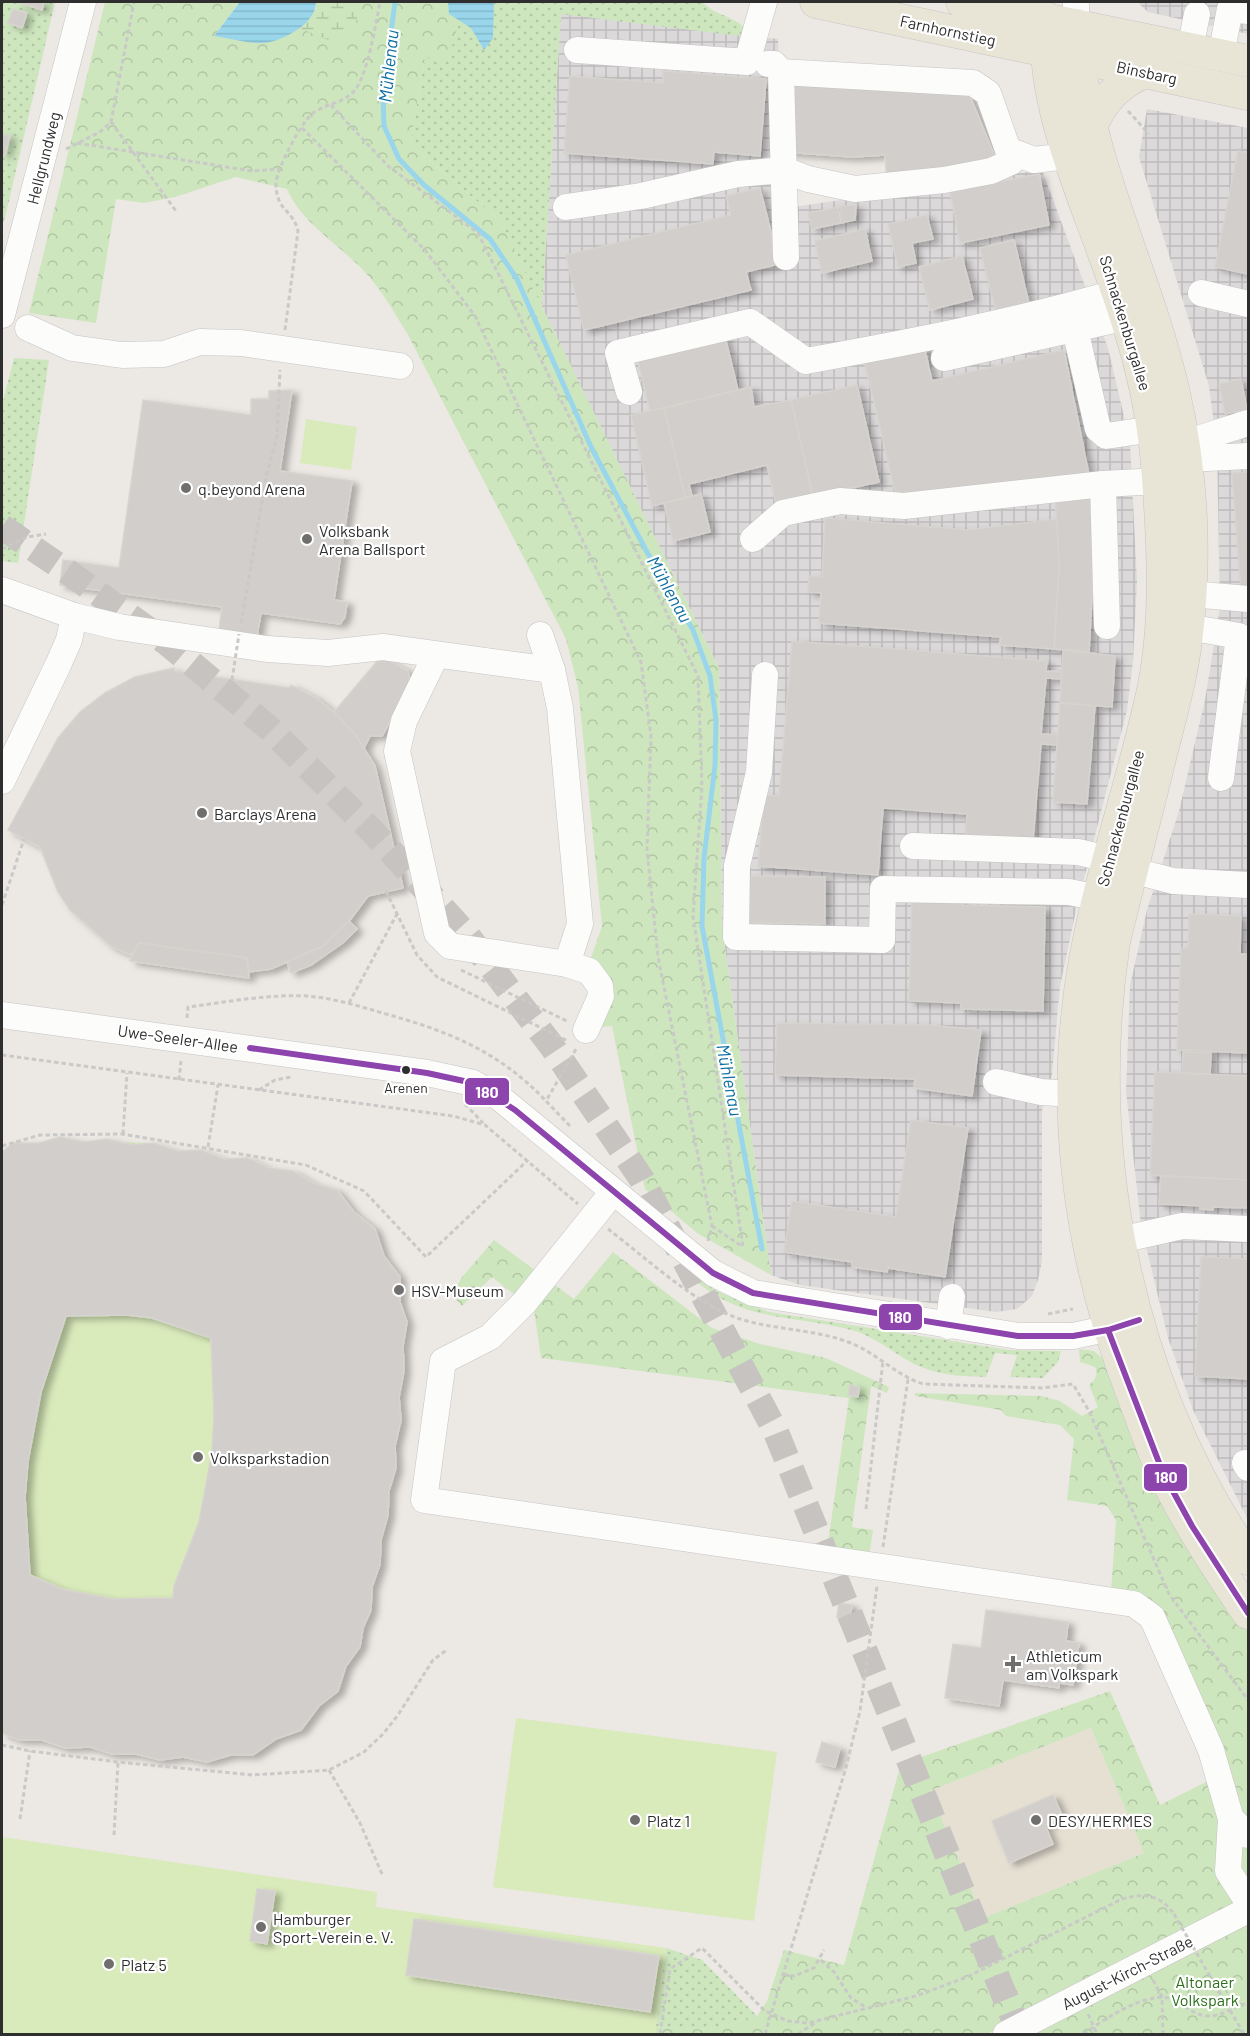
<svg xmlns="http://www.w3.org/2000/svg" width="1250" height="2036" font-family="Barlow,sans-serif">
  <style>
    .industrial { fill: url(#industrial-grid) }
    .education { fill: #e6e0d3 }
    .green { fill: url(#green-dots) }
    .forest { fill: url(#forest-crowns); fill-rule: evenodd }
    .wetland { fill: url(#wetland-marsh) }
    .pitch { fill: #d9eabb }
    .water { fill: url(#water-rules) }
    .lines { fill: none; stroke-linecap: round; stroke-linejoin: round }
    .stream { stroke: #99d6ec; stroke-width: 5 }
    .building { fill: #d1cecb; stroke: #d7d4d0; stroke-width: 1.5; fill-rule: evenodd; filter: url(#shadow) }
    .minor-tunnel { stroke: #c6c3c0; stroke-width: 26; stroke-dasharray: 26 13; stroke-linecap: butt }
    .minor-casing { stroke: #c5c4c5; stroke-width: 27 }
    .major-casing { stroke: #c6c5c4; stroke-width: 33 }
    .path { stroke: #c9c9c8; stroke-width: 3; stroke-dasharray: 4.5 3; stroke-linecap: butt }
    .minor { stroke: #fcfcfb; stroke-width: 26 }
    .major { stroke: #e8e4d6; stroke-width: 32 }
    .path-bridge { stroke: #c9c9c8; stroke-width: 3; stroke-dasharray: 4.5 3; stroke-linecap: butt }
    .bus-1-casing { stroke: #fff; stroke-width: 10 }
    .bus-1 { stroke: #8e44ad; stroke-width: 6 }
    .poi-dot { fill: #706f6e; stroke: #fff; stroke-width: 2 }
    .bus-dot { fill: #2e2e2e; stroke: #fff; stroke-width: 2 }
    .labels { text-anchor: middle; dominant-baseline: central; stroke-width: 4.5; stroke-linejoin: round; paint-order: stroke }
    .bus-label { font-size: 14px; fill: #2e2e2e; stroke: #fff }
    .street-label { font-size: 16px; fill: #2e2e2e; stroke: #fff }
    .poi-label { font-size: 16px; fill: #2e2e2e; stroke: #fff; text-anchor: start }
    .park-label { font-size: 16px; fill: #2c6e1b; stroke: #fff }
    .water-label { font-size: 18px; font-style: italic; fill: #0d6fa3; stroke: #fff }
    .line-badge { stroke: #fff; stroke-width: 2 }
    .badge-label { font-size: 16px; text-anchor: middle; font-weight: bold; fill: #fff }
  </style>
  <defs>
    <pattern id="industrial-grid" width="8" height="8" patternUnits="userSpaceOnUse" patternTransform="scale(1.5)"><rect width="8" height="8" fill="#dcd9db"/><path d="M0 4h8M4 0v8" fill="none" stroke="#bdbbbc"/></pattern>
    <pattern id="green-dots" width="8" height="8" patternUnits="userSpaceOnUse" patternTransform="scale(1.5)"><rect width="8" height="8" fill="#cee6be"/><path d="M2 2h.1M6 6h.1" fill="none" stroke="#b1c6a4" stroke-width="1.8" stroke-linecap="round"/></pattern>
    <pattern id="forest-crowns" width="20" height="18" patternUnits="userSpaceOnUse" patternTransform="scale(1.5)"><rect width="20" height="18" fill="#cee6be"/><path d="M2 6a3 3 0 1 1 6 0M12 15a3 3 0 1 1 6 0" fill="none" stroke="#b1c6a4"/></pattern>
    <pattern id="wetland-marsh" width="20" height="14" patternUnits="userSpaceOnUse" patternTransform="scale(1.5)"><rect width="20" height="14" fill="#cee6be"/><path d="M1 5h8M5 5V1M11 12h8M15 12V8" fill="none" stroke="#b1c6a4"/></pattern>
    <pattern id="water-rules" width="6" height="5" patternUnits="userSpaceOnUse" patternTransform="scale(1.5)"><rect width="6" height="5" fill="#99d6ec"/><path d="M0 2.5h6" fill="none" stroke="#84b8cb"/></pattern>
    <filter id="shadow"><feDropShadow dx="6" dy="3.5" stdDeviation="3" flood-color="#0004"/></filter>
  </defs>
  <rect width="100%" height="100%" fill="#ece8e4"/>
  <g class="industrial">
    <polygon points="1137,2 1248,2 1248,34 1148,12"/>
    <polygon points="561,13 778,39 787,208 1042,170 1108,348 1130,442 1137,581 1133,661 1127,710 1076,910 1060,986 1052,1075 1042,1110 1042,1261 1038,1280 1032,1296 1017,1309 996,1312 800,1285 771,1275 722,926 719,668 542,307"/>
    <polygon points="1147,109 1248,128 1248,1520 1193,1410 1168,1338 1141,1225 1126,1091 1130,985 1147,910 1179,811 1205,700 1220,608 1217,448 1209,386 1139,157"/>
  </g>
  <polygon class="education" points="1091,1728 1144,1853 983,1918 930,1791"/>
  <g class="green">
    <polygon points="2,2 55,2 4,222 2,222"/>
    <path d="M465,2h237c15,14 28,13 42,25l-4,9 -179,-22 -19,293 -42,-86 -90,-77 15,-87z"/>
    <polygon points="14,358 49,360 18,563 2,561 2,405"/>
    <path d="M683,1266l32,24 54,22 240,38 52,1 -3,11 -15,16 -33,-1 7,-22 -22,-2 -9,24c-29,-1 -54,-2 -79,-17 -17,-10 -33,-23 -52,-29 -44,-13 -92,-10 -133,-32 -15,-8 -28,-19 -41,-30z"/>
    <polygon points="666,1948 702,1960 757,2016 707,2030 656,2026"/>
  </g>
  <g class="forest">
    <path d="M105,2h135l-26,34 102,-27v-7h149l-17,58 -23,-3 -15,87 90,77 219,447 3,258 49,349 -74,-42 -52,-44 -33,-163 -10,1 5,-17 -17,-49 12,-35 -24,-239 -12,-48 -159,-306c-14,-22 -26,-45 -45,-64 -24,-25 -62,-48 -75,-80l-51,-12 -61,20 -31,6 -28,-4 -20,124 -67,-10z"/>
    <polygon points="494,1240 574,1299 613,1252 712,1328 760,1344 826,1358 889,1387 887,1393 871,1386 852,1527 873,1530 869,1556 827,1549 849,1398 541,1358 534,1310 492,1277 462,1306 452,1295 462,1277"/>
    <path d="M1079,1349l15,2 11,9 103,211 40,61v267l-215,109 -46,26h-332l1,-8 51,4 50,-14 10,-15 17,-51 60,15 57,-201 209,-73 50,114 68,-34 -69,-163 -11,-10 -37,-6 5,-72 -9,-14 -40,-6 7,-61 -14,-14 -54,-9 -5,-6 -86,-14v-3l126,3 19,5 22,15 16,-9 -9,-22c7,-6 9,-10 6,-18l-15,-5zM1091,1728l53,125 -161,65 -53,-127z"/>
    <polygon points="1248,1920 1248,2034 1024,2034"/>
  </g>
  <polygon class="wetland" points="316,2 362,2 356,21 336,43 301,29 316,9"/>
  <g class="pitch">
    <polygon points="306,419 357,427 351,470 300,463"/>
    <polygon points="60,1137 84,1142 154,1143 177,1151 201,1150 224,1159 248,1158 269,1168 293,1171 313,1183 337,1190 354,1212 375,1229 384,1256 400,1277 400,1302 407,1322 403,1346 404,1371 399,1397 401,1420 395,1446 388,1515 372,1587 371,1610 363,1628 360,1647 301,1730 276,1739 253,1755 231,1755 207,1762 183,1757 160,1760 136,1754 112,1754 90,1747 65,1748 42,1740 19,1740 2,1733 2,1152 13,1143 39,1143"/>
    <polygon points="516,1718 777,1752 754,1921 493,1887"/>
    <polygon points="2,1837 377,1892 376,1907 666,1948 655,2034 2,2034"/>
  </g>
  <g class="water">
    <path d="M240,2h76c0,21 -31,38 -51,41 -16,1 -36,-5 -51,-7z"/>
    <polygon points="494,2 493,38 484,50 471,28 449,14 448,2"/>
  </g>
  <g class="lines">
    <polyline class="stream" points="395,2 383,94 384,126 399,159 424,185 490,239 517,279 591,447 647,552 693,630 710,676 716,720 715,765 704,858 702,926 762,1249"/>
  </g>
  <g class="building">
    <polygon points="18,2 44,2 42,10"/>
    <polygon points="13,9 27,13 22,28 8,23"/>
    <polygon points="663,71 766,79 760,156 714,152 713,164 564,153 570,76 663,83"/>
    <polygon points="790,76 967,89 995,157 887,180 885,155 852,157 786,152"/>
    <polygon points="2,134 10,136 5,155 2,154"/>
    <polygon points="1238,151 1248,153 1248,274 1215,267"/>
    <polygon points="1039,174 1049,225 960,243 950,192"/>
    <polygon points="760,188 779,264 746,272 751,290 584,330 566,255 731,215 726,196"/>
    <polygon points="856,205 855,220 841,223 841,206"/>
    <polygon points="838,207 841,223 812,229 808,213"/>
    <polygon points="927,215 933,239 912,243 916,263 898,267 888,224"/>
    <polygon points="865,229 872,261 822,273 815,241"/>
    <polygon points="1014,240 1031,312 998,320 980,248"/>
    <polygon points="962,256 973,299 930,310 919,267"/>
    <polygon points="725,337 738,390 650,411 637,358"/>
    <polygon points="924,346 932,381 1064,350 1089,475 896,496 864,360"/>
    <polygon points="1241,379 1247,410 1225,414 1219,384"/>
    <polygon points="857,385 879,482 813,497 791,400"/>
    <polygon points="751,387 754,407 791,400 813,497 776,505 767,465 689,484 692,496 685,498 664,408"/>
    <polygon points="292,390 280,471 352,481 334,600 347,602 345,617 340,624 261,613 257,636 219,630 222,607 60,585 63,560 119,568 143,400 251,415 251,399 269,399 269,391"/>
    <polygon points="664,408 685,498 652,506 631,415"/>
    <polygon points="1248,472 1248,591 1241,591 1232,473"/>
    <polygon points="701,494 710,532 673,541 664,503"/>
    <polygon points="1090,494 1094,559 1089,652 1054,649 1059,566 1055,495"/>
    <polygon points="825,518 968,530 1057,519 1059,566 1054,649 999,645 1001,637 819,623 821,593 808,592 809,576 822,577"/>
    <polygon points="792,641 1047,661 1046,671 1063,672 1062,679 1046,678 1041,734 1058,735 1057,745 1041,744 1033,840 965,835 967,814 883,808 878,875 758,866 764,795 779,796"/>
    <polygon points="1063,650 1115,656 1112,707 1060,703"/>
    <polygon points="384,658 408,671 410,683 385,731 382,736 370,736 364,748 355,734 334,712 379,659"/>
    <polygon points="174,668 174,671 290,688 291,685 316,698 334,712 355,734 375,766 403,888 368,896 350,920 323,946 271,969 249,972 247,958 139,943 131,955 111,946 70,910 58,892 40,847 8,830 58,738 80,712 105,693 135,677"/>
    <polygon points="1060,703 1095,706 1087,804 1053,802"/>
    <polygon points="747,876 825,877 825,924 746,923"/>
    <polygon points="912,894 964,895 963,905 1045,907 1043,1011 961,1009 961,1003 909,1001"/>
    <polygon points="1189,914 1241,916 1240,954 1248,954 1248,1053 1177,1050 1181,948 1188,948"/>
    <polygon points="349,921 357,929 344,942 311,965 291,973 287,962 323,946"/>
    <polygon points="139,943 247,958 249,978 130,961"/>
    <polygon points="777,1023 930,1025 981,1030 972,1096 914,1088 915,1079 775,1075"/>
    <polygon points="1183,1052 1211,1053 1210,1074 1182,1073"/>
    <polygon points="1155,1072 1248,1076 1248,1180 1150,1175"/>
    <polygon points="911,1120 968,1128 945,1277 888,1268 887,1272 852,1267 852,1262 784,1252 792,1201 896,1217"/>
    <path d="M60,1137l24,5 23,-3 25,6 22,-2 23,8 24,-1 23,9 24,-1 21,10 24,3 20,12 24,7 17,22 21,17 9,27 16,21v25l7,20 -4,24 1,25 -5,26 2,23 -6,26 1,22 -7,23 -1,24 -7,25 -1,24 -8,23 -1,23 -8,18 -3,19 -14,19 -8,25 -19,15 -18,24 -25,9 -23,16h-22l-24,7 -24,-5 -23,3 -24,-6h-24l-22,-7 -25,1 -23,-8h-23l-17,-7v-581l11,-9h26zM127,1315l25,3 59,20 3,79 -2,35 -13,70 -25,64 -1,12 -61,1 -50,-10 -32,-14 -5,-78 3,-36 13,-69 25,-76z"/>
    <polygon points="1161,1176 1248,1180 1248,1208 1213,1207 1213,1210 1200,1209 1200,1206 1159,1204"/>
    <polygon points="1201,1257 1248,1259 1248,1379 1195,1376"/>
    <polygon points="850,1385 859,1387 858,1397 848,1395"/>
    <polygon points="839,1603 852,1605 850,1619 837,1617"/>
    <polygon points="986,1610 1068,1622 1066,1641 1079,1643 1073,1685 1059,1683 1059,1688 1003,1680 999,1706 945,1698 953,1644 981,1648"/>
    <polygon points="822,1742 840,1748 835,1767 816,1762"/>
    <polygon points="1053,1795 1063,1817 1045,1825 1053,1844 1009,1863 992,1821"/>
    <polygon points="257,1889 275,1891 267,1944 250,1941"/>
    <polygon points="414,1919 659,1956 650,2012 406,1975"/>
  </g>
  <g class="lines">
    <polyline class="minor-tunnel" points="2,527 68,572 167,643 270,729 372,831 466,934 551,1045 641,1178 776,1432 1020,2034"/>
    <g class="minor-casing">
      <g id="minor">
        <polyline points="1076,25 1076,2"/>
        <polyline points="1190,49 1197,14"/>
        <polyline points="577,50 747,62 764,2"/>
        <polyline points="1221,55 1230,9 1248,11"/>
        <polyline points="768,64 774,64 781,72 786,257"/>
        <polyline points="781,72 973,83 988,93 1008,150 1034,160 1067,156"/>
        <polyline points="566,207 641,196 738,174 784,170 808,179 855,189 944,180 991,171 1011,162 1018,154"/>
        <polyline points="1201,293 1248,304"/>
        <polyline points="2,315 83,2"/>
        <polyline points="28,328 72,348 122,355 164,354 200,342 241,343 400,366"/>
        <polyline points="1075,329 1098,429 1106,436 1154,429"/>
        <polyline points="944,358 1127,317"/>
        <path d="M629,392l-11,-39 132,-31 56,39c105,-19 209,-39 312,-69"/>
        <polyline points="1185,443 1248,423"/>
        <polyline points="1186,459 1248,456"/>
        <polyline points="1103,484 1107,626"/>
        <polyline points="753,539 783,513 840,501 904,506 1103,484 1178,480"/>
        <polyline points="2,590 74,616 119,627 267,649 328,653 383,647 552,670"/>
        <polyline points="1191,594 1248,599"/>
        <polyline points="1188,627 1239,636 1221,778"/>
        <polyline points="540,635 552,670 560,708 580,924 567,964"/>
        <polyline points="436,655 404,721 397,751 437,933 450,946 567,964 589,971 600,986 601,996 586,1030"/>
        <polyline points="765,675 759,772 737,866 736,937 882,940 883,889 1069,892 1099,898"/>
        <polyline points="2,781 58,665 69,640 74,616"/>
        <polyline points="913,846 1078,852 1109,859"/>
        <polyline points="1131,870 1173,881 1248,885"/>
        <polyline points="2,1015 427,1073 473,1083 500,1098 713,1273 753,1293 1018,1336 1073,1336 1129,1324"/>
        <polyline points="996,1082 1041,1092 1073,1094"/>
        <polyline points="613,1192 524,1303 490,1337 443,1361 424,1500 1134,1604 1152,1617 1211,1750 1231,1819"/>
        <polyline points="1120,1240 1182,1226 1248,1229"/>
        <polyline points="948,1326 952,1297"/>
        <polyline points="1245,1463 1248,1468"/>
        <polyline points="1248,1835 1231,1819 1228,1871 1248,1902"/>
        <polyline points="1006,2034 1248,1910"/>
      </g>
    </g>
    <g class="major-casing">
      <g id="major">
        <polyline points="816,2 1248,94"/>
        <polyline points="962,2 1248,61"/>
        <path d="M1046,18c-3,84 29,156 57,233 28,76 50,144 55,226 5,67 9,141 -4,208 -19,92 -52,182 -69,275 -27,150 -5,299 50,441 10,26 18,52 31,77 23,47 53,92 82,135"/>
        <path d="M1076,25c6,130 68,240 97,364 18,77 23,156 15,235 -4,44 -16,87 -27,130 -15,62 -32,125 -47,188 -32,211 13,440 134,617"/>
        <path d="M1090,129c12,-28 26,-44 54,-57"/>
      </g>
    </g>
    <g class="path">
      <polyline points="331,105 388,166 478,233 698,676 702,786 693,916 743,1247"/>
      <polyline points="1128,111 1149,134"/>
      <polyline points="111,122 176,211"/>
      <polyline points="302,128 425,250 475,316 641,662 651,736 647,849 658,957 712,1226 708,1241"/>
      <polyline points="77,143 252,171 279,169"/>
      <polyline points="66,149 100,132 111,122 134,2"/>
      <path d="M285,330l13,-99c-5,-22 -22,-19 -22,-48 1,-14 24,-59 36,-69 13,-11 32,-10 43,-24 13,-17 21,-67 25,-88"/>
      <polyline points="2,549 27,537 46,534"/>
      <polyline points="241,623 267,473 277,436 280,370"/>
      <polyline points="386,891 417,955 437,977 568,1041"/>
      <polyline points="2,905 24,839"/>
      <polyline points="461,970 569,1022"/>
      <polyline points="349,1003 397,914"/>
      <path d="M187,1018l1,-11c39,-5 80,-13 119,-11 24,2 49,9 72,16 66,18 119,38 167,89"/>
      <polyline points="2,1055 453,1116 485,1125 578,1204"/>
      <polyline points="179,1080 181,1061"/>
      <polyline points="259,1090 275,1080 291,1077"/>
      <polyline points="465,1104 483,1123"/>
      <polyline points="570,1126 546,1101 576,1049"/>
      <polyline points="123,1134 127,1073"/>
      <polyline points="2,1146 40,1135 122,1134 306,1165 364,1191 426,1257 528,1160"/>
      <polyline points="208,1147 218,1085"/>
      <polyline points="712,1226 743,1247"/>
      <path d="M608,1229c37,28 88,76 132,90 35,11 73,10 108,23 28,10 47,33 75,42l119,4 31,-4 16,27 80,183 79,106"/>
      <polyline points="1048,1314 1073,1309"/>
      <polyline points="866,1509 883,1361"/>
      <polyline points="883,1547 908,1379"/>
      <polyline points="2,1745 30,1751 118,1762 253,1775 329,1770 364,1752 383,1734 398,1715 433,1660 448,1649"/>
      <polyline points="329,1770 360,1823 382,1874"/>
      <polyline points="20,1819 30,1751"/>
      <polyline points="114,1835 118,1762"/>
      <polyline points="821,1960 834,1972 851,1998 867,2008"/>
      <polyline points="783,1974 794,1976 814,1968 824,1950"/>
      <polyline points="1211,1978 1244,2034"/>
      <polyline points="1153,1980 1162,1997 1163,2034"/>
      <polyline points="1088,2014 1097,2034"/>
      <path d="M660,2034l10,-65 32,-21 63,63 23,10 20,2 108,-27 51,-19 155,-78c22,-6 38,-5 52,15"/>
      <polyline points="765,2034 845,1771 860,1711 877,1586"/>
      <polyline points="798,2034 815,2023"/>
      <path d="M1084,2034c18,-14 64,-44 88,-35 12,5 22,17 37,17 14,0 26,-10 39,-13"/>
    </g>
    <use href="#minor" class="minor"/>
    <use href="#major" class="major"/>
    <g class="path-bridge">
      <polyline points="232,680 239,634"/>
      <polyline points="1174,1914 1211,1978"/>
    </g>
    <g class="bus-1-casing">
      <g id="bus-1">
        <polyline points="250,1048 427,1073 473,1083 515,1110 713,1273 753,1293 1018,1336 1073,1336 1108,1330 1139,1320"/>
        <polyline points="1108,1330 1163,1473 1192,1526 1248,1613"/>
      </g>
    </g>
    <use href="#bus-1" class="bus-1"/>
  </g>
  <g class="poi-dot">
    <circle cx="186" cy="488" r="6"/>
    <circle cx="307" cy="539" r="6"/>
    <circle cx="202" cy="813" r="6"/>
    <circle cx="399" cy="1290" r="6"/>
    <circle cx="198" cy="1457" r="6"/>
    <path d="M1010 1655h6v6h6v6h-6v6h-6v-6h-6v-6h6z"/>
    <circle cx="635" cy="1820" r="6"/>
    <circle cx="1036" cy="1820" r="6"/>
    <circle cx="261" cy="1927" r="6"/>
    <circle cx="109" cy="1964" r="6"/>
  </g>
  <circle class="bus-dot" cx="406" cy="1070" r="5"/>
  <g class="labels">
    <g class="bus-label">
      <text x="406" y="1087">Arenen</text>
    </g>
    <g class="street-label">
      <text transform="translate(948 30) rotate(12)">Farnhornstieg</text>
      <text transform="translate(1147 72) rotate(12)">Binsbarg</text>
      <text transform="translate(43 158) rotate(-76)">Hellgrundweg</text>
      <text transform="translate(1126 323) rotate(73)">Schnackenburgallee</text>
      <text transform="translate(1120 818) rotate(-75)">Schnackenburgallee</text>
      <text transform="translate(178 1038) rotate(8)">Uwe-Seeler-Allee</text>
      <text transform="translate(1127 1972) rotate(-27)">August-Kirch-Straße</text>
    </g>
    <g class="poi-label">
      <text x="198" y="488">q.beyond Arena</text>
      <text x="319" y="530">Volksbank<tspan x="319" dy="18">Arena Ballsport</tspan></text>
      <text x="214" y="813">Barclays Arena</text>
      <text x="411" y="1290">HSV-Museum</text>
      <text x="210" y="1457">Volksparkstadion</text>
      <text x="1026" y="1655">Athleticum<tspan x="1026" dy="18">am Volkspark</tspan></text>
      <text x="647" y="1820">Platz 1</text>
      <text x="1048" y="1820">DESY/HERMES</text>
      <text x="273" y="1918">Hamburger<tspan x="273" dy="18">Sport-Verein e. V.</tspan></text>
      <text x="121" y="1964">Platz 5</text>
    </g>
    <g class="park-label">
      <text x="1205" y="1981">Altonaer<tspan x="1205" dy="18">Volkspark</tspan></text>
    </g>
    <g class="water-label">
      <text transform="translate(388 66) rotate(-84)">Mühlenau</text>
      <text transform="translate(670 589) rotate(61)">Mühlenau</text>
      <text transform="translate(730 1080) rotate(79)">Mühlenau</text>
    </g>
  </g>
  <g class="line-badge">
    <rect x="464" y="1077" width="46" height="29" rx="6" fill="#8e44ad"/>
    <rect x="878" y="1303" width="45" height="28" rx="6" fill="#8e44ad"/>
    <rect x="1143" y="1463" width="45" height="29" rx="6" fill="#8e44ad"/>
  </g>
  <g class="badge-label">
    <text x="487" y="1098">180</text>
    <text x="900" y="1323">180</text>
    <text x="1166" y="1483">180</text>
  </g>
  <rect width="1250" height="2036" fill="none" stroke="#2e2e2e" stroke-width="6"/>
</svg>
